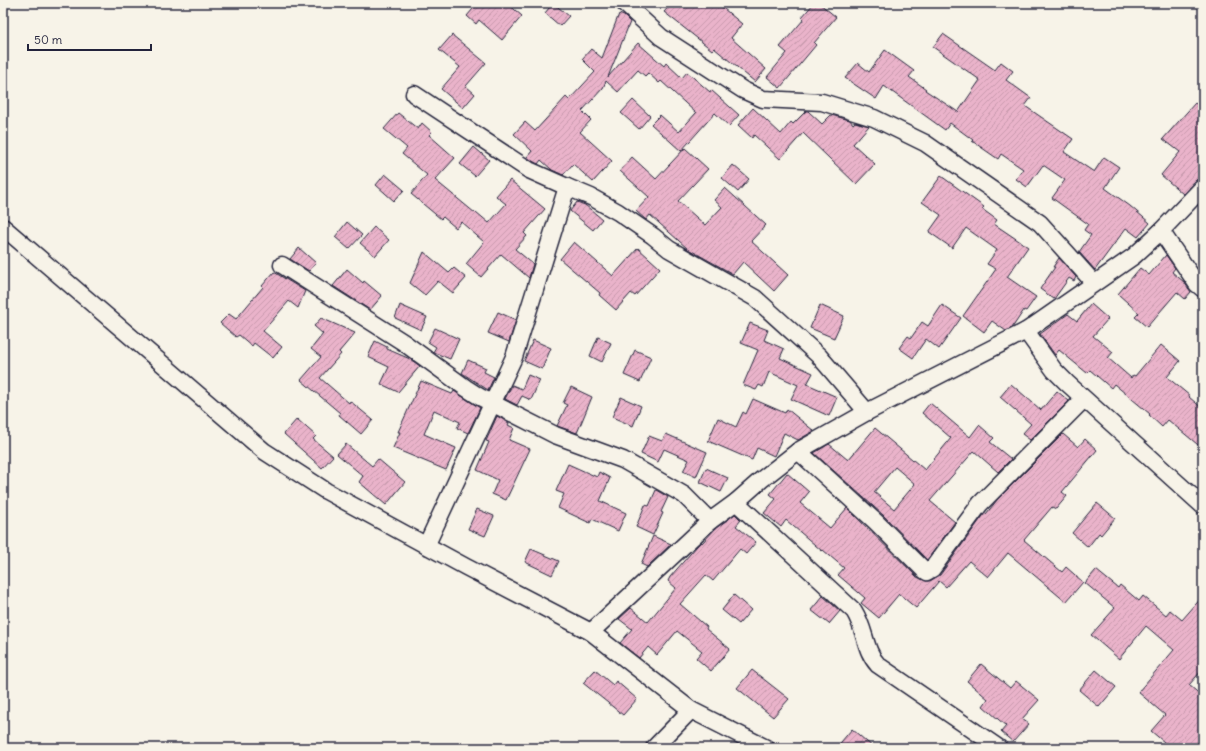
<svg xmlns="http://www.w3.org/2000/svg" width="1206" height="751" font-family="Delius,sans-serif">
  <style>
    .building { fill: url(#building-hatch); stroke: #22223b; fill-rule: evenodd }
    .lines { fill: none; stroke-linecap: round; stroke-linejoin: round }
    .street-casing { stroke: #22223b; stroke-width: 19 }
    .street { stroke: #f7f3e8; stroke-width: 16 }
  </style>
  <defs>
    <pattern id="building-hatch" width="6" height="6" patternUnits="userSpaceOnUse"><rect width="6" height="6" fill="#eab3ca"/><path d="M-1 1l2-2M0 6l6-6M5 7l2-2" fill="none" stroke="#c89aae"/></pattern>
  </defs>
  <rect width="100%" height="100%" fill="#f7f3e8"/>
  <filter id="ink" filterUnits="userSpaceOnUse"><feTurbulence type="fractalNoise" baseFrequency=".025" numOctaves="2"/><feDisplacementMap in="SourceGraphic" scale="8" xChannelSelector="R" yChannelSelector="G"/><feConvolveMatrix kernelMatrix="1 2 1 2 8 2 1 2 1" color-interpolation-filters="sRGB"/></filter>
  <g filter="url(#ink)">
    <g class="building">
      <polygon points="478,3 507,3 522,16 502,40 479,20 476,24 467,16"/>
      <polygon points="553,3 569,16 560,26 545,13"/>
      <polygon points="672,3 717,3 742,24 731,38 766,69 755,82 714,48 712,50 664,12"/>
      <polygon points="814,3 819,3 836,17 814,43 816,45 780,88 767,77 787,53 780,47 804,19 802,17"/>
      <polygon points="619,14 624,16 630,22 608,77 638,43 664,66 666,63 682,78 687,72 710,92 711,90 739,115 729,126 715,113 681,151 651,124 660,115 679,132 696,113 661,81 659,83 648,73 645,76 638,70 618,92 606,81 603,88 582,111 591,120 580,132 612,161 593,182 573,164 563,175 552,170 541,160 538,164 534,162 527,157 532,151 514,134 525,122 535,131 566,97 569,100 595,72 582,59 591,49 602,58"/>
      <polygon points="943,34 995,70 1001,62 1013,71 1006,80 1031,98 1025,106 1073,139 1064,152 1094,172 1104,157 1119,167 1105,188 1130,206 1150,223 1138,237 1126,228 1095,270 1079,252 1091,235 1084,230 1088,224 1052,198 1065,180 1043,165 1027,187 1016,179 1023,169 1001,154 998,159 972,141 973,140 950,123 945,130 884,86 876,99 845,78 858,63 869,72 885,50 914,71 909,77 926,89 925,90 958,112 980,80 933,47"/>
      <polygon points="452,35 486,63 466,86 475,94 463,108 441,89 460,67 439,50"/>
      <polygon points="633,100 650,116 639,129 621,113"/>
      <polygon points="1195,103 1203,109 1203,176 1196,180 1183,194 1161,175 1180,152 1163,139"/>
      <polygon points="753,108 781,134 791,122 793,124 806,111 808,111 822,124 831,115 850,120 853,124 855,122 869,126 853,144 875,164 856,184 803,133 780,159 754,135 752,138 738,125"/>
      <polygon points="398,113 418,129 422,123 432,132 429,135 455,158 435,180 475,213 476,212 489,223 506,204 496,196 510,180 545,209 524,233 527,236 515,249 533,264 529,278 501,254 481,277 466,264 484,242 461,222 456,228 443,217 441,219 411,194 427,175 402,154 407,148 384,129"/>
      <polygon points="474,147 489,160 475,176 460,164"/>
      <polygon points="685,148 708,169 678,201 705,225 722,207 714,200 725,188 766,225 751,241 788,275 774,291 743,262 733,274 688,249 650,215 646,220 636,211 649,197 620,171 632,157 656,179"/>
      <polygon points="733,165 749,179 738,192 722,178"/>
      <polygon points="385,174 404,190 394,201 376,185"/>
      <polygon points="941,176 984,207 982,209 997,220 994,224 1028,247 1007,277 1036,297 1026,311 1024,310 1012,328 1006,331 992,321 984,332 963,316 996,269 987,264 997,250 966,228 952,248 929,232 941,215 922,202"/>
      <polygon points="577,202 585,205 602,219 593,230 570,211"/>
      <polygon points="347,222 362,235 349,249 335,237"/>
      <polygon points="374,227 389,240 375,256 360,243"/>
      <polygon points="574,242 613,276 638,248 660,268 635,296 631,293 616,310 599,295 600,293 560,259"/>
      <polygon points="299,248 316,263 309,271 290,259"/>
      <polygon points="424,252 449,273 454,268 466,278 453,293 438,281 425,295 410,283"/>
      <polygon points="1166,255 1175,268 1172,272 1184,282 1191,292 1185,299 1177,292 1147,327 1135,317 1139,313 1118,294 1140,268 1149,275"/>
      <polygon points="1059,258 1076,277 1074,281 1069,278 1054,299 1040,289 1055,267 1053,267"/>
      <polygon points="347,269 363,283 364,281 382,296 370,310 333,286"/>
      <polygon points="274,272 305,291 298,308 289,301 263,331 282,347 273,358 254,343 252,346 239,335 236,337 220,323 229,314 236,319 263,287 262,286"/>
      <polygon points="1091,304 1108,319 1093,336 1113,352 1108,358 1131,378 1133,375 1135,376 1161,345 1180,361 1167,377 1190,396 1189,397 1203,409 1203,449 1168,420 1162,427 1149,415 1150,414 1114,384 1111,388 1090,370 1087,373 1059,350 1055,355 1040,334 1068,314 1077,321"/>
      <polygon points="400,305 427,317 421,330 395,318"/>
      <polygon points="820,305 844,316 834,338 810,328"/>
      <polygon points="942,305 961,318 939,349 926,339 913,358 899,348 908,336 911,338 922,322 928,326"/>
      <polygon points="498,312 516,320 509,342 488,333"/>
      <polygon points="321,318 355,333 339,352 341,354 320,378 349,403 350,401 373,420 361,434 339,415 340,413 301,380 321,357 311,349 323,334 314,326"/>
      <polygon points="750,323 768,330 764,340 784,349 780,358 813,373 807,384 837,397 829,416 791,399 798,385 769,372 763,387 759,385 756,390 743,385 758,350 741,343"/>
      <polygon points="435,328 459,339 450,359 433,352 436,347 428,342"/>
      <polygon points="598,337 611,343 602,362 590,356"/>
      <polygon points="533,340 551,348 542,369 524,361"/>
      <polygon points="375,341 387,347 387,349 410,359 420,366 398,392 381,384 389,367 368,357"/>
      <polygon points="635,350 651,357 640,382 624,375"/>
      <polygon points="468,360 486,368 484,372 494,377 488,390 462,373"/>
      <polygon points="528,375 540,380 531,400 522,396 517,405 505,399 512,385 522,389"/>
      <polygon points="421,381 452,394 454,391 480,408 468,433 457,428 460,422 434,410 424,434 456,448 446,470 393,448 400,432 398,432"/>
      <polygon points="1011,384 1041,410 1057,391 1069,401 1030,440 1022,434 1031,424 1000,397"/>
      <polygon points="571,387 592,397 577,433 557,426 567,405 563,403"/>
      <polygon points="621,397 641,406 633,426 612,417"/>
      <polygon points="753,399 785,413 787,409 814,431 798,440 784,433 774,456 757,448 752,460 708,441 718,418 736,427 743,412 746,414"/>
      <path d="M930,403l40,34 9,-12 15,13 -4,4 21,17 -13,13 -24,-21 -44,50 25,21 -28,38 -44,-45 -69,-62 15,-9 19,16 27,-32 50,42 26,-32 -29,-25zM895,467l20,17 -21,25 -20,-17z"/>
      <polygon points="497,416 509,423 508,425 514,428 509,440 530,449 506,500 492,494 498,480 477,470 489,442 486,441"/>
      <polygon points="297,419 316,436 313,439 333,456 322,468 284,434"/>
      <polygon points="666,434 707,452 696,477 683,471 689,460 664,449 658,462 641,454 649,436 662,441"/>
      <polygon points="1063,434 1078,447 1085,439 1097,450 1062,492 1067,496 1056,509 1052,507 1024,540 1062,572 1066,567 1083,582 1066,602 1008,553 988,577 969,561 946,587 939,581 916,608 899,594 879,618 861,603 865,598 838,575 844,568 823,550 822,551 786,520 781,527 764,513 776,499 770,494 787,473 809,492 800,503 830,528 847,508 917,577 926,581 931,580 940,575 985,513 986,514 997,500"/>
      <polygon points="346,444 372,466 378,459 405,482 386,505 359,482 363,476 337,454"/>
      <polygon points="568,464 597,477 599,472 610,478 600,501 626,513 618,531 592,519 590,523 558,508 564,494 556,491"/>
      <polygon points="706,468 728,478 721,492 700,482"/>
      <polygon points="656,490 668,497 661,512 663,513 653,535 636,527 645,505 649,506"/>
      <polygon points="1097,503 1115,518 1101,535 1099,533 1088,547 1072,533"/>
      <polygon points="477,509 494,516 485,536 468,529"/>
      <polygon points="735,514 741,520 736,526 756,542 746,554 740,549 713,581 706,575 680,604 707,627 706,629 730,649 711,671 696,658 702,651 677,631 657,655 648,647 639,658 620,643 632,629 619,619 631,608 648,622 676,588 668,581 670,577 697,546 701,542 702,543 716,528"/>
      <polygon points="653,536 671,544 647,567 641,564"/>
      <polygon points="531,549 559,561 552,575 525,562"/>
      <polygon points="1096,570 1118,588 1120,585 1139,601 1143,596 1166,615 1170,610 1182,620 1203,596 1203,669 1189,685 1203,697 1203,740 1196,748 1171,748 1151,731 1165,715 1138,692 1174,650 1146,626 1119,659 1091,635 1115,608 1085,583"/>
      <polygon points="734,595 751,610 739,624 722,610"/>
      <polygon points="823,596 840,611 829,624 811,610"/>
      <polygon points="981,664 1010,688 1016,681 1039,700 1022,719 1029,724 1013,742 1001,732 1006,726 983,706 988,699 967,681"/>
      <polygon points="595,670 613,685 616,681 637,699 623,715 583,683"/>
      <polygon points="752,670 789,699 773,717 737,688"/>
      <polygon points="1096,670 1116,687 1099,707 1079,690"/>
      <polygon points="852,729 874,748 836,748"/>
    </g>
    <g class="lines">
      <g class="street-casing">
        <g id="street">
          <polyline points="624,3 661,37 743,90 763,99 822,102 874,118 925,143 1040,223 1094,283"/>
          <polyline points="414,94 529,170 567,187 591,197 618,212 653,236 669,249 755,298 819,356 867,412"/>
          <polyline points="3,227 264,451 326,491 466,567 591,632 691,710 766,748"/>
          <polyline points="1161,231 1197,284 1203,289"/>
          <polyline points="282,265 403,342 466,388 480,397 555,435 623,460 684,495 710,521"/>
          <polyline points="1026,331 1054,370 1067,383 1203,506"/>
          <polyline points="798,451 876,522 923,569 927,572 932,569 980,504 1084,399"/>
          <path d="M736,502l118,109c12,19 10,39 24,54l121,83"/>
          <polyline points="426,546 514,357 567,187"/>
          <polyline points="591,632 710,521 736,502 761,480 798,451 867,412 1026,331 1134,256 1161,231 1203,187"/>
          <polyline points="654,748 691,710"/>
        </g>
      </g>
      <use href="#street" class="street"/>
    </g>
  </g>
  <rect width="1206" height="751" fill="none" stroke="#f7f3e8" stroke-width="16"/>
  <rect x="8" y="8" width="1190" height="735" fill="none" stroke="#22223b" stroke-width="1.5" filter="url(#ink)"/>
  <path d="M28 44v6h123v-6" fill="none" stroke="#22223b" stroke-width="2"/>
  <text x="34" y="44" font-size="12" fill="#22223b" stroke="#f7f3e8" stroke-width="3" paint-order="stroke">50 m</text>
</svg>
